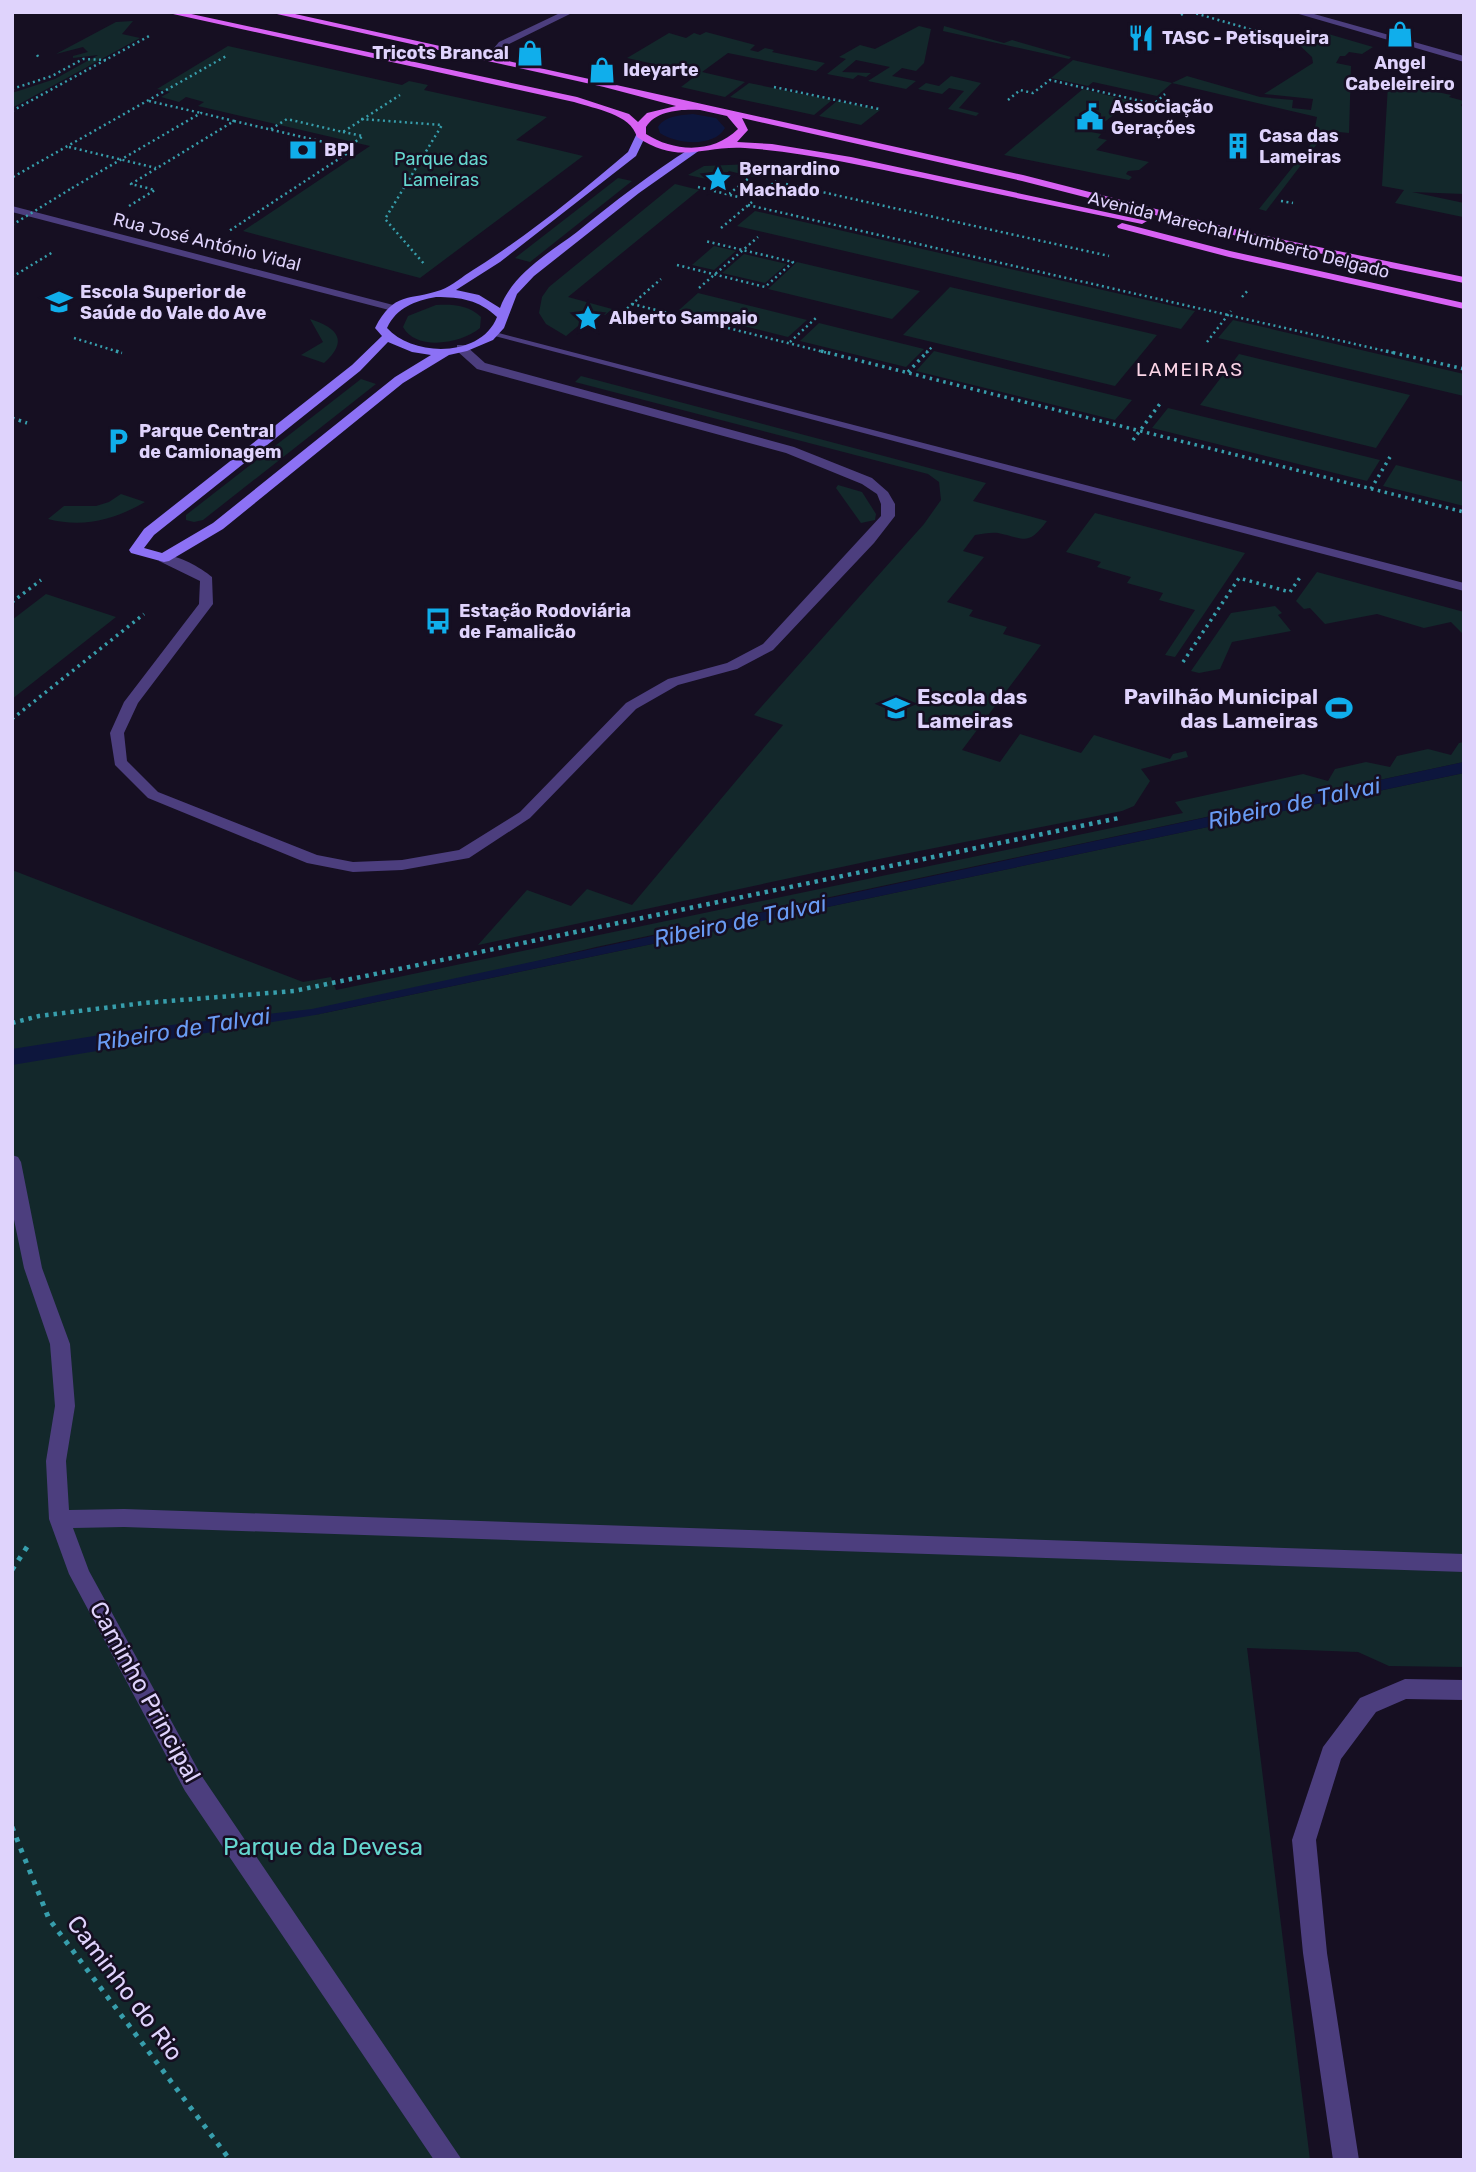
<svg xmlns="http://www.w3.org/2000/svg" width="1476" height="2172" font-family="Rubik,sans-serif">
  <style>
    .green { fill: #13282b }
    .water { fill: #0d163d }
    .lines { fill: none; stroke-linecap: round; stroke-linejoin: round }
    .path-far3 { stroke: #379eac; stroke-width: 2.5; stroke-dasharray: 2 3.5; stroke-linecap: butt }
    .path-far2 { stroke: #379eac; stroke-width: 3.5; stroke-dasharray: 2.5 4.5; stroke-linecap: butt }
    .path-far1 { stroke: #379eac; stroke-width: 4.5; stroke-dasharray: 3.5 5; stroke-linecap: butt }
    .path { stroke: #379eac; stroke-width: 5; stroke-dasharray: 4.5 7; stroke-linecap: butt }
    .lane { fill: #4c3e7e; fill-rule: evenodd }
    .street { fill: #4c3e7e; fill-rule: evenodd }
    .secondary { fill: #8c71f5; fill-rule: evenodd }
    .primary { fill: #d862f4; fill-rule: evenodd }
    .path-bridge { stroke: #379eac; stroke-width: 2.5; stroke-dasharray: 2 3.5; stroke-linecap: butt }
    .labels { text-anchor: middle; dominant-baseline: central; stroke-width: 5; stroke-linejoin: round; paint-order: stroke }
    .far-poi-label { font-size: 18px; font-weight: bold; fill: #dfd3fc; stroke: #160f22; text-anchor: start }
    .far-park-label { font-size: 18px; fill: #65d7cf; stroke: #160f22 }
    .far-street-label { font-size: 18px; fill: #dfd3fc; stroke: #160f22 }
    .far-neighbourhood-label { font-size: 19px; letter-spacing: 2px; fill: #fcd5e7; stroke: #160f22 }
    .poi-label { font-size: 21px; font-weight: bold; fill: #dfd3fc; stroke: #160f22; text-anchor: start }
    .water-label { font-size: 23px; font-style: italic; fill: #699bf4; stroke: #160f22 }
    .near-street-label { font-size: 24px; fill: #dfd3fc; stroke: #160f22 }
    .near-park-label { font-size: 24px; fill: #65d7cf; stroke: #160f22 }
  </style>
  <rect width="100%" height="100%" fill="#160f22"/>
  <g class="green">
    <polygon points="133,21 122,34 140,38 12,108 12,93 55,79 98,55 73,58 73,56 88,52 83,47 56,54 116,22"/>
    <polygon points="919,26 931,29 924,63 916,71 902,68 892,76 916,81 906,89 868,81 890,67 856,60 842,72 871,73 866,77 858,75 853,79 827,74 846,59 839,57 860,45 875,49"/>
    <polygon points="944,26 1004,43 1012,40 1071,57 1069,59 943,31"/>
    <polygon points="706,32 755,45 750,50 758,52 765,48 774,50 772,52 825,63 816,71 728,53 702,72 745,82 725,97 681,87 698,74 627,58 669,33 686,38 694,33 700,35"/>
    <polygon points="1325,33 1373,47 1362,54 1349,52 1345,56 1340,56 1336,63 1351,66 1349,133 1319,130 1317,144 1266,211 1259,209 1312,143 1317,117 1172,83 1157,96 1093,82 1088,86 1051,78 1073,60 1172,83 1187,76 1260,97 1293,100 1292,108 1311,110 1313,99 1264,94 1313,63 1312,57 1296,42"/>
    <polygon points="228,46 402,85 409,81 428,85 424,90 547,117 516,140 583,156 420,278 243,231 370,146 198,106 204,102 186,97 179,102 161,97 170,92 157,89"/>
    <polygon points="951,76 981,83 959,108 979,113 976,116 948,109 964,91 949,88 942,94 918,89 926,83 939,86"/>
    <polygon points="1392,82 1451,95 1449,97 1464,101 1461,105 1464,110 1464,194 1412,192 1464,203 1463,217 1395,203 1404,190 1382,186 1388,85 1392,85"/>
    <polygon points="749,83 832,100 814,115 730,97"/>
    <polygon points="1083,89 1131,101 1092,132 1101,134 1098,138 1107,140 1096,150 1149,162 1139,170 1128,171 1126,174 1132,177 1129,180 1004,155"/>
    <polygon points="837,101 880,110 861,125 819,116"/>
    <polygon points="752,164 754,177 729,171 716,181 688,175 704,166"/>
    <polygon points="618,178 632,181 530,262 515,258"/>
    <polygon points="675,184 699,190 568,297 612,309 605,315 595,312 566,336 546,324 539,313 542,297 549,287"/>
    <polygon points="755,211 1195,311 1181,329 737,226"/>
    <polygon points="714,246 736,251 714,270 692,265"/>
    <polygon points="744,254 787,264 765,283 722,273"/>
    <polygon points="797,262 920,291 892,319 768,289"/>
    <polygon points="950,287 1157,335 1115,386 903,335"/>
    <polygon points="698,293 807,320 788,337 679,310"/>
    <path d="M436,305c16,-1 33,0 45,12l-1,11c-18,15 -63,24 -77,-1l5,-11z"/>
    <path d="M310,319c28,9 39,22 14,44l-23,-8 22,-13z"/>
    <polygon points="1233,320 1464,374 1464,396 1218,338"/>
    <polygon points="819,323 924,349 906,367 800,341"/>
    <polygon points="934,351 954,356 1132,400 1115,420 916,371"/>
    <polygon points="1239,354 1410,395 1376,448 1200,405"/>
    <path d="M581,376l405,107 -13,18 74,20c-19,25 -21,18 -49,12 -7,-1 -15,1 -23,2l-12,16 21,6 -37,45 26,8 -4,6 38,11 -4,7 38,11 -79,105 38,12 20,-28 61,19 13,-18 76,24 3,-5 13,-3 2,6 -47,12 9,12 -16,25 -12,5 -243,48 -401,86 49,-55 44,16 16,-17 45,16 151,-180 -29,-10 170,-191 17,-24 -2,-18 -11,-8 -353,-92z"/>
    <polygon points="361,379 376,384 203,520 194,522 186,520 186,515"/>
    <polygon points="1168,408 1380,460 1367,481 1152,428"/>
    <polygon points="1396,465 1464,482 1464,506 1383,486"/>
    <polygon points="838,485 862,492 876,514 875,520 861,523 836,488"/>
    <path d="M121,494l24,8c-31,18 -62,26 -97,17l16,-13h32l13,-4z"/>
    <polygon points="1095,513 1245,553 1175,657 1165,655 1195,610 1159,600 1163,593 1127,583 1131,577 1097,567 1101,562 1066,552"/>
    <polygon points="1317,572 1464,612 1464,635 1451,622 1424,628 1377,614 1325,624 1310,608 1304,609 1296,601"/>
    <polygon points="46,594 116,617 12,699 12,620"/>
    <polygon points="1275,606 1282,613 1278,615 1291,631 1232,642 1220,669 1199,673 1191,671 1231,613"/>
    <polygon points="1464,742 1464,762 596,947 315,1015 1464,773 1464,1667 1389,1666 1358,1652 1247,1648 1310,2160 12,2160 12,870 303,982 331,977 336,990 1183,813 1175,802 1303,774 1328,781 1335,769 1366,762 1390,767 1397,756 1428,749 1451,755 1459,743"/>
  </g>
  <g class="water">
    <path d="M693,114l23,4 9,10c-11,20 -49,16 -65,5l-2,-6c7,-11 22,-12 35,-13z"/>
    <polygon points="1464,762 1464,773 315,1015 12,1065 12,1049 145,1028 312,1009"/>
  </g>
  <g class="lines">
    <g class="path-far3">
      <polyline points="1191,12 1277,37"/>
      <polyline points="1181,15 1186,12"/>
      <polyline points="37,55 39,58"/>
      <polyline points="774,87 879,109"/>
      <polyline points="12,89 52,76 83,59 106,60"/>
      <polyline points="1008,100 1020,90 1033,93 1050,80 1154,104 1165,94"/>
      <polyline points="149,101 201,113"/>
      <polyline points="12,111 151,35"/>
      <polyline points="361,119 442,125 385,219 425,265"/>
      <polyline points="271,129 287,119 343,132 400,95"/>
      <polyline points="343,132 363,136 348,147"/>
      <polyline points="69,147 156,168"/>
      <polyline points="13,177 228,55"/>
      <polyline points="786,184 1109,256"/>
      <polyline points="698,187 738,197"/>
      <polyline points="72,188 201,113 234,121"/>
      <polyline points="767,188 776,181"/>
      <polyline points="729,194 749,178"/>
      <polyline points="1281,201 1293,203"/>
      <polyline points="748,205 1394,353"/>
      <polyline points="129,206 155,190 131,184 234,121 354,149 229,231"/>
      <polyline points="721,228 752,202"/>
      <polyline points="677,265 765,287 793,262 705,241"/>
      <polyline points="12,277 53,252"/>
      <polyline points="699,288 758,237"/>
      <polyline points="1242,297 1249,289"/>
      <polyline points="632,304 828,353"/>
      <polyline points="623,312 661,279"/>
      <polyline points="74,338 122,353"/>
      <polyline points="790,342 817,317"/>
      <polyline points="1207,342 1231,311"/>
      <polyline points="926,353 933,346"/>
    </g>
    <g class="path-far2">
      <polyline points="116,351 122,353"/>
      <polyline points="821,351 1464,512"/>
      <polyline points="1386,351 1464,369"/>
      <polyline points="908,372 928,351"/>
      <polyline points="12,418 27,423"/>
      <polyline points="1133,440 1162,401"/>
      <polyline points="1371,489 1390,457"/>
      <polyline points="12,602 41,580"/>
      <polyline points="1183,662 1239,578 1290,592 1301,576"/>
      <polyline points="12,719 144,614"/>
    </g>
    <polyline class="path-far1" points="12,1023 39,1016 144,1003 294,991 1119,818"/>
    <g class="path">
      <polyline points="12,1570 29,1544"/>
      <polyline points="12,1827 49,1919 230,2160"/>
    </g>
    <g class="lane">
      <path d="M457,345h8l20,18 309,84 78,31 16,14 7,12v12l-21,27 -101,107 -36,19 -59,16 -42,24 -106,109 -61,40 -67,12 -49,2 -46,-9 -159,-65 -33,-33 -5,-32 14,-31 75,-98 1,-23 -41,-20v-6c16,-2 41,12 53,22l1,27 -75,99 -14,30 3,28 31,31 159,63 36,7 49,-2 57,-10 61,-38 106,-109 42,-24 59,-16 36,-19 118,-128v-12l-4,-10 -15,-10 -76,-31 -309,-84 -20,-18z"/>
      <polygon points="12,1155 18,1157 21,1162 42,1268 70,1344 75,1406 66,1461 69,1510 124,1509 1464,1554 1464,1572 124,1527 73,1528 89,1571 201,1775 462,2160 434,2160 185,1791 69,1574 49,1519 46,1461 55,1406 50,1344 24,1268 12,1210"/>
      <polygon points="1405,1679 1464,1680 1464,1700 1406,1699 1376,1712 1341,1759 1316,1840 1327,1953 1359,2160 1333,2160 1303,1953 1292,1840 1323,1747 1360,1698"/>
    </g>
    <g class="street">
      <polygon points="562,12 574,12 505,46 493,61 485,59 499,42"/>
      <polygon points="1292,12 1307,12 1464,56 1464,62"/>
      <polygon points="12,206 397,306 399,308 393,311 12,212"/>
      <polygon points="491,331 1464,583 1464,591 491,335"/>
    </g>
    <path class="secondary" d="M637,133l9,2 -10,21 -136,106 -44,28 23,5 21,13c13,-35 49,-55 77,-76 37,-30 74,-59 114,-84l9,2 -61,43 -105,83 -17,18 -13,34 -11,12 -26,11 -18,4 -46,28 -180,146 -54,32 -5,1 -33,-9 -2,-3 15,-21 208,-164 30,-29 -7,-8c19,-37 34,-27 66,-38 11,-4 22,-14 32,-20 54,-34 106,-76 155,-118zM436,297c25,0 43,3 61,20 -16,41 -84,40 -110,11 10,-21 28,-27 49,-31zM388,342l24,10 19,3 -36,22 -182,146 -51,30 -18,-5 10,-13 206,-164z"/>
    <g class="primary">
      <path d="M164,12h18l395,85 52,17 9,8 9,-9 29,-7 -72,-19 -336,-75h18l737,163 223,57 218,45v6l-219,-45 -223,-57 -280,-63 6,12 -11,12 35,2 79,13 296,64 -5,3c-73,-15 -146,-30 -219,-46 -59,-12 -118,-26 -178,-30 -43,-3 -65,18 -108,-11 -6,-23 -42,-28 -63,-35zM700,110l27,6 11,13c-25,25 -64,23 -92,5v-7c10,-17 37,-18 54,-17z"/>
      <polygon points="1122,223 1230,251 1464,303 1464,309 1229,257 1118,228 1117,226"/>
    </g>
    <polyline class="path-bridge" points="12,225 72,188"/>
  </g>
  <defs>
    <g id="shop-bare" transform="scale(2.1)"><path d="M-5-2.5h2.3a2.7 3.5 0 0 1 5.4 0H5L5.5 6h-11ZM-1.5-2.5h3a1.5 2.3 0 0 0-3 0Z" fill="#10aeeb" stroke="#160f22" stroke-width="2.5" paint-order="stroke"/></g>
    <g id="restaurant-bare" transform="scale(2.1)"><path d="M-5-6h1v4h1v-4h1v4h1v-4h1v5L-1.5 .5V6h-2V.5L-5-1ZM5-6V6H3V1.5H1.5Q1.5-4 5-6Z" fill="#10aeeb" stroke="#160f22" stroke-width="2.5" paint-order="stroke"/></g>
    <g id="civic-bare" transform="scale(2.1)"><path d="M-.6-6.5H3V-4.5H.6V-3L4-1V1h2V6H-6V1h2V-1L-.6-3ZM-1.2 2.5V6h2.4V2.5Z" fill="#10aeeb" stroke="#160f22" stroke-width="2.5" paint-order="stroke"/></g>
    <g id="building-bare" transform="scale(2.1)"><path d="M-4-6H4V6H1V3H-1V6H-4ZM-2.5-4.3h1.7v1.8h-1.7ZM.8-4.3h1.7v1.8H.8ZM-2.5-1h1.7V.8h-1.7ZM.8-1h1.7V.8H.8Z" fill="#10aeeb" stroke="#160f22" stroke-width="2.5" paint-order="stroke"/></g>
    <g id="bank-bare" transform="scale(2.1)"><path d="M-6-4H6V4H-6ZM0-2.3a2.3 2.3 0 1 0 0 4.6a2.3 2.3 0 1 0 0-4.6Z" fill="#10aeeb" stroke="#160f22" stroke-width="2.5" paint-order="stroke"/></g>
    <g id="sight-bare" transform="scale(2.1)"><path d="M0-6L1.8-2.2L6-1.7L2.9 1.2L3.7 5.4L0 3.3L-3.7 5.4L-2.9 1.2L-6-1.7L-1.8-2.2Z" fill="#10aeeb" stroke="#160f22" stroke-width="2.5" paint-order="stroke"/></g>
    <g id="university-bare" transform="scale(2.1)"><path d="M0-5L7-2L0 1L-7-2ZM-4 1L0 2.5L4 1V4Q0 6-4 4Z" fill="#10aeeb" stroke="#160f22" stroke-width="2.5" paint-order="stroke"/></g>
    <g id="parking-bare" transform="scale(2.1)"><path d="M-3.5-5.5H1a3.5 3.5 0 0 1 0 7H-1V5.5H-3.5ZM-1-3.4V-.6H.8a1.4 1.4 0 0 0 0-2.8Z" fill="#10aeeb" stroke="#160f22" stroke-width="2.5" paint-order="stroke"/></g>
    <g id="bus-bare" transform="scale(2.1)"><path d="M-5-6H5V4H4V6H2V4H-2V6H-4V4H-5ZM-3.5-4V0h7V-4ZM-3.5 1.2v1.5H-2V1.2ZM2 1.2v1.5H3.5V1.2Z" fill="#10aeeb" stroke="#160f22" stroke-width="2.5" paint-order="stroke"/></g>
    <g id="school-bare" transform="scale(2.1)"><path d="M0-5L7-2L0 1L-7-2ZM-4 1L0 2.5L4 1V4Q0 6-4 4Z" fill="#10aeeb" stroke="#160f22" stroke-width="2.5" paint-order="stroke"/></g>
    <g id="stadium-bare" transform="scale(2.1)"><path d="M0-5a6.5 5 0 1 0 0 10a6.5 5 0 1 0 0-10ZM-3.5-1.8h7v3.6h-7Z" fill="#10aeeb" stroke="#160f22" stroke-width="2.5" paint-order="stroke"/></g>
  </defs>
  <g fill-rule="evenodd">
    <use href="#shop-bare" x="1400" y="34"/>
    <use href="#restaurant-bare" x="1141" y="38"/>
    <use href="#shop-bare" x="530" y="53"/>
    <use href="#shop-bare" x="602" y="70"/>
    <use href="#civic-bare" x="1090" y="117"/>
    <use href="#building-bare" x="1238" y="146"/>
    <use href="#bank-bare" x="303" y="150"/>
    <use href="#sight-bare" x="718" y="179"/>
    <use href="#university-bare" x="59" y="302"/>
    <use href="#sight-bare" x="588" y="318"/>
    <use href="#parking-bare" x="118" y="441"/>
    <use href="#bus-bare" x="438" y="621"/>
    <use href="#school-bare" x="896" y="708"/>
    <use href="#stadium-bare" x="1339" y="708"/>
  </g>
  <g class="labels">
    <g class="far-poi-label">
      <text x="1162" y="38">TASC - Petisqueira</text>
      <text x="509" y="53" text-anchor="end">Tricots Brancal</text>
      <text x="1400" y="63" text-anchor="middle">Angel<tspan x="1400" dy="21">Cabeleireiro</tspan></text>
      <text x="623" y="70">Ideyarte</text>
      <text x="1111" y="107">Associação<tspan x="1111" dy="21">Gerações</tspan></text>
      <text x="1259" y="136">Casa das<tspan x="1259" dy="21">Lameiras</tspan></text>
      <text x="324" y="150">BPI</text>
      <text x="739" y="169">Bernardino<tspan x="739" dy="21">Machado</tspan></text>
      <text x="80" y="292">Escola Superior de<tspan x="80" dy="21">Saúde do Vale do Ave</tspan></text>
      <text x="609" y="318">Alberto Sampaio</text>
      <text x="139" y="431">Parque Central<tspan x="139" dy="21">de Camionagem</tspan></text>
      <text x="459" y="611">Estação Rodoviária<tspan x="459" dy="21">de Famalicão</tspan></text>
    </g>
    <g class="far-park-label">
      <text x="441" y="159">Parque das<tspan x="441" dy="21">Lameiras</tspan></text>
    </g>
    <g class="far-street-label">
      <text transform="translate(1239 235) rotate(14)">Avenida Marechal Humberto Delgado</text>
      <text transform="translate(207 242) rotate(14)">Rua José António Vidal</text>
    </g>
    <g class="far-neighbourhood-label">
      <text x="1190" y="369">LAMEIRAS</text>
    </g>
    <g class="poi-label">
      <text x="917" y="696">Escola das<tspan x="917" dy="24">Lameiras</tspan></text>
      <text x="1318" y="696" text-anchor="end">Pavilhão Municipal<tspan x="1318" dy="24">das Lameiras</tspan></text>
    </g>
    <g class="water-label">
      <text transform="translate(1294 803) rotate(-12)">Ribeiro de Talvai</text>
      <text transform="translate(740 921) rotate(-12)">Ribeiro de Talvai</text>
      <text transform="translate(183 1029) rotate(-9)">Ribeiro de Talvai</text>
    </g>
    <g class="near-street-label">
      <text transform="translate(145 1692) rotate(61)">Caminho Principal</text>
      <text transform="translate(125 1988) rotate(53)">Caminho do Rio</text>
    </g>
    <g class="near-park-label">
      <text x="323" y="1847">Parque da Devesa</text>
    </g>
  </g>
  <rect width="1476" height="2172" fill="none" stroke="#dfd3fc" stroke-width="28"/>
</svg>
